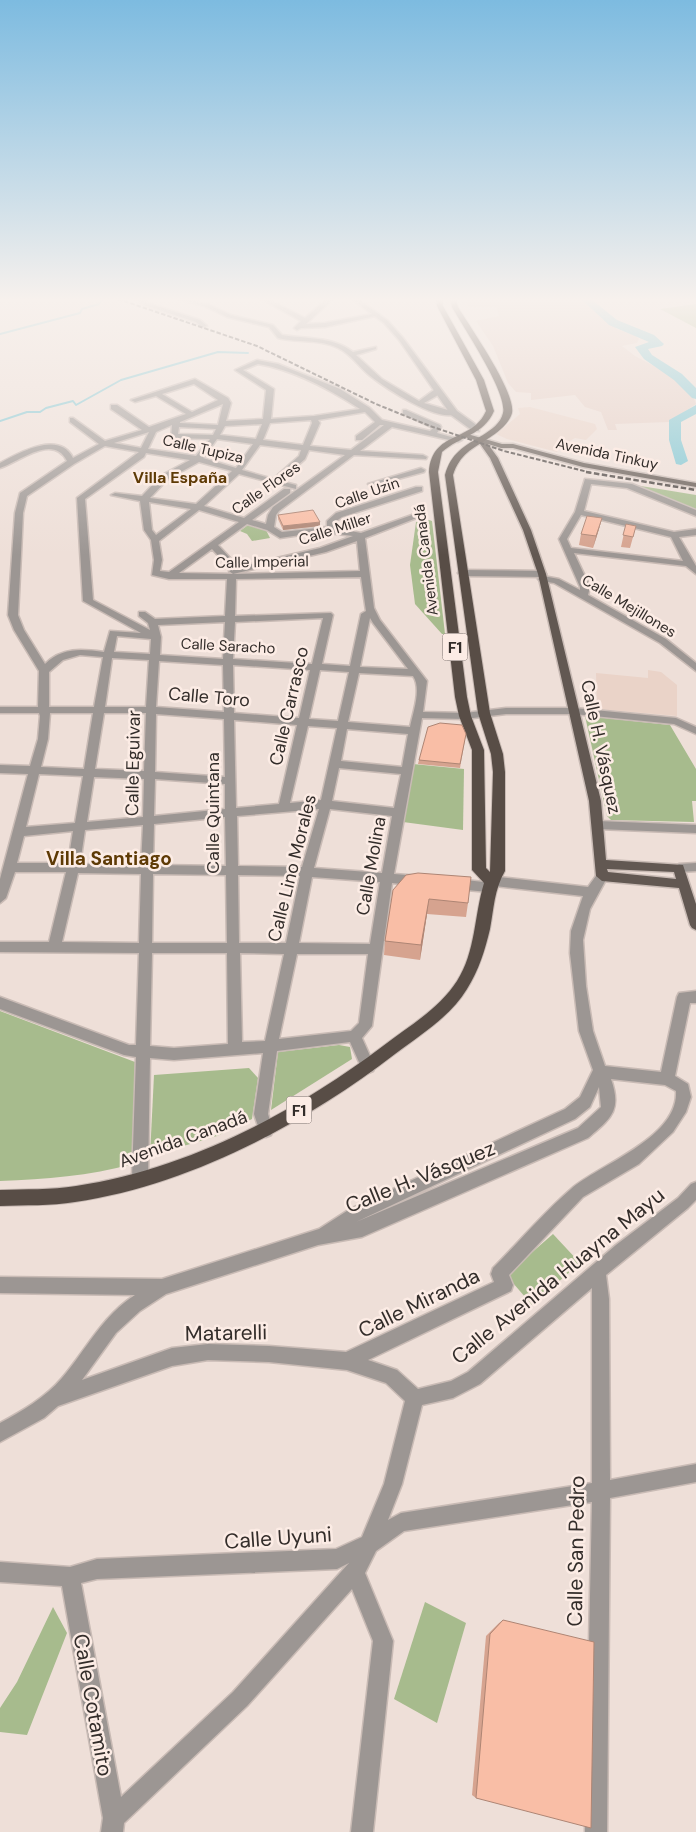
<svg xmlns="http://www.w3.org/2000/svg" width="696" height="1832" font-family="'DM Sans',sans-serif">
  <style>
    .built { fill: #e6cfc6 }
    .education { fill: #ead3c8 }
    .green { fill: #a7bb8d }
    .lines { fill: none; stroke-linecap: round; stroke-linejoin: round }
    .stream { stroke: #7cc6d3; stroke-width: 2 }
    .river { fill: #7cc6d3; fill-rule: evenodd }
    .minor-casing { stroke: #c9bbb5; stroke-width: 3 }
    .tertiary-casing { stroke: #c9bbb5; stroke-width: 3 }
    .primary-casing { stroke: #c9bbb5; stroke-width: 3 }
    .trunk-casing { stroke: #c9bbb5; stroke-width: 2 }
    .minor { fill: #9c9693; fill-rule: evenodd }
    .tertiary { fill: #9c9693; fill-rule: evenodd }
    .primary { fill: #625852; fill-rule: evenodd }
    .trunk { fill: #584d46; fill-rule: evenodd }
    .rail-far1 { stroke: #47403d; stroke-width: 2; stroke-dasharray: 4.5 2; stroke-linecap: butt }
    .rail { stroke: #47403d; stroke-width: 2.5; stroke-dasharray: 5.5 2.5; stroke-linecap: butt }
    .wall { fill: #d6a38f }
    .shaded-wall { fill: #ae8574 }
    .building { fill: #f9bea6; stroke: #ae8574 }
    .labels { text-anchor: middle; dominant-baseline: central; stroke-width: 5; stroke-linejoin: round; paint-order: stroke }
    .far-street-label { font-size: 15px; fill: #332d2a; stroke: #fcece5 }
    .far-neighbourhood-label { font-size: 16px; font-weight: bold; fill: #5e3a05; stroke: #fcece5 }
    .shield { fill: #fcece5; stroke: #6f6662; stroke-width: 1 }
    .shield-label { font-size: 16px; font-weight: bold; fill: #332d2a }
    .street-label { font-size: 18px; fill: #332d2a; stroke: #fcece5 }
    .neighbourhood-label { font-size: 19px; font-weight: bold; fill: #5e3a05; stroke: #fcece5 }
    .near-street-label { font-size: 21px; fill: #332d2a; stroke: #fcece5 }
  </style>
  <rect width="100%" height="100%" fill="#eedfd8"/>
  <polygon class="built" points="464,299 581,299 617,329 636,336 639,339 637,343 622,346 635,356 675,377 693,396 696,404 669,422 615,424 617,430 608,430 601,412 585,407 575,395 531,400 531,393 516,392 508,383 493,346 476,321 499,316 496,307 469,307"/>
  <g class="education">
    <polygon points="530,407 595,424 597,429 586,440 575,438 559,447 557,452 507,439 496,434 520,414 518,408"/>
    <polygon points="648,670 661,672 677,685 677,716 597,709 596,673 648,678"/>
  </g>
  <g class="green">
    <polygon points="696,304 696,328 660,309"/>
    <polygon points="635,485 696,495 696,511"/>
    <polygon points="429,520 432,521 445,634 442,634 415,604 410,565 416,522"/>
    <polygon points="248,525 266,530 270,538 252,541 247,534 240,531"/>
    <polygon points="585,716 670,725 696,769 696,801 692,801 694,822 611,820 607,816"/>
    <polygon points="413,764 464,769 463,830 403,822"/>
    <path d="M0,1011l135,51 -2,102c-44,12 -87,15 -133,17z"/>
    <polygon points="339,1045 350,1047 352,1059 271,1110 278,1052"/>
    <polygon points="249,1068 258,1078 252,1119 217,1136 150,1156 154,1075"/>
    <polygon points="553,1234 580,1263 532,1305 506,1275"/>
    <polygon points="425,1602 466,1623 437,1723 394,1699"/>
    <polygon points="53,1607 67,1633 27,1735 0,1732 0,1708 17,1682"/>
  </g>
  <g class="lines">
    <g class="stream">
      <polyline points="0,334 80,313 82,309 99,304 102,300 100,299"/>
      <polyline points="0,421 27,412 40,412 46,408 73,401 76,405 121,380 218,352 248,353"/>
    </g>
    <g class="river">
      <polygon points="581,299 591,299 617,320 654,335 664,344 662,346 648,349 652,355 682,374 696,388 696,399 692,398 674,380 644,359 635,347 649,342 609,325"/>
      <polygon points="696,405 696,414 681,422 681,440 688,461 681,465 676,464 669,440 669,420"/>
    </g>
    <g class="minor-casing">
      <g id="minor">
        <polygon points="135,299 142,299 148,303 200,320 207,326 202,327 196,322 144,305"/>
        <path d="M177,299h9l22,5 23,11 42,10 9,10c24,4 50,1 71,17l23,-5v2l-20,6 26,24 37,22 15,-11h6v4l-16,9 34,10c-18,12 -74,-26 -89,-38 -10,-8 -18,-21 -31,-27 -18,-9 -41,-5 -60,-10l-9,-11 -42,-10 -23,-11z"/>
        <polygon points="261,299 268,299 305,318 327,299 333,299 306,324 325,323 377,313 380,315 325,327 301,328 297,330 294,328 301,321"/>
        <path d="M257,360l21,4 62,25 30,19 12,12 48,11 3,-3 -30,-14v-4h3l34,15 1,2 -4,6 25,7 -4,2 -66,-15 -32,24 63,4 4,2 -1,2 -72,-4 -75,56 -3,4 -2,12 8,5 45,-5v-6l9,-8 80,-26h6v4l-80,26 -7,5v6l26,5 51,-18 7,2 -54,21 9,70 6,12 47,61 -4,31 42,1 41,-5h68l102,10 20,9v7l-22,-10 -100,-10h-68l-41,5 -43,-1 -28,156 26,2 6,5 -6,5 -28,-3 -20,143 -10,12 13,29 -2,4 -5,2 -5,-2 -13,-29 -73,9 -9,63 5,16 -2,5 -5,2 -5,-2 -7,-21 9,-61 -89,7 -24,-2 -2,120 -3,5 -5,2 -5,-2 -3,-5 4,-121 -12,-2 -124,-46v-12l129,48h7l3,-92 -139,-1v-10h49l17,-70h-51l-9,26 -6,5v-24l28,-105 -28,-1v-8l30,1 8,-27 2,-23 -1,-3h-39v-6h38l1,-36 -25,-41 -6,-15 7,-102 5,-20 47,-32c-14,-28 -48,1 -67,7v-5c19,-10 59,-33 73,-5l26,-14 -29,-22v-4h3l32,23 37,-11 -31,-21v-4h6l32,22 37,-13 -30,-18 -21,6 -4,-2 64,-21 33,19 3,5 -5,18 37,-2 3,-29 -31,-20zM258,364c36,6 71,25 102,45l-46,7 -43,3 3,-30 -31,-19zM194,384l24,16 -26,12 -30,-18zM223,404l-5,21 -38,-2v-1zM365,412l10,10 -19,14v4h6l18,-15h4l-33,25 -41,-4 10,-23 -2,-3zM311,420l1,3 -9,22 -40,-5 7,-17zM262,424l-6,15 -36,-4 5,-9zM172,425l-1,13 39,1 -14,17 -48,-7 8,-17zM179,427l37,2 -3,6 -35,-1zM149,432l-8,16 -27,-5zM217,439l36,5 -17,24 -33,-10zM260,445l41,5 -2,6 -26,23 -31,-9zM105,446l34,6 -62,46 6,103 58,32 -31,-2 -6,21c-22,-3 -42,-5 -59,12l-21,-34 -6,-15 5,-102 4,-17 47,-32zM309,450l36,5 -72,52 -5,8 -2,9 -14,-4 38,-27v-4h-6l-40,29 -40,-12 35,-32 57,15v-4l-16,-4 25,-22zM146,453l44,7 -28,15 -20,21 -27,-3 -4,2 29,6 4,29 7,10 3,20 -2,15 17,4h58l-2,37 -70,3 -10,-7h-6v4l9,7 2,7 -57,-30 -8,-101 59,-42zM199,462l33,9 -36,33 -46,-6 18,-19zM149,502l42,7 -35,26 -4,-5zM199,510l40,12 -70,50 -9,-1 2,-11 -3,-19zM247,524l20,6 13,8 41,-6 32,4 -33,12 -90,21 -1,2 4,3 -54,-1 33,-24 15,16h6v-4l-15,-16zM357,541l3,30 -127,3 93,-22zM361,577l5,34 -5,3 -11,52 -28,-2 11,-49 -2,-2 -96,3 1,-37zM323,618l-11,46 -79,-5 2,-37zM370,618l3,5 35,46 -48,-2zM225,622l-2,37 -63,-4 1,-18 -3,-12zM117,636l34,3 -1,15 -36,-2zM80,655l23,2 -9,50h-45v-35l14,-12zM112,658l37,2 -3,47h-41zM159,661l64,4 1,47 -68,-5zM233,665l77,5 -11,48 -65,-5zM320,670l29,2 -11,49 -29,-2zM359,673l54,3c9,13 0,36 -3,51l-62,-5zM50,713h43l-9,56 -43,-2 7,-28zM104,713h42l-2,58 -49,-2zM156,714l68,5 1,58 -70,-5zM234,720l63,5 -18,79 -43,4zM308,726l29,2 -16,72 -31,3zM347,729l61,5 -6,33 -61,-6zM339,768l62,6 -7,34 -62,-7zM39,774l44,2 -8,47 -49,4zM94,777l50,2 -1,38 -56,5zM155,779l70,5v25l-71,7zM319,809l-17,58 -64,-1 -1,-50zM330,809l62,7 -10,57 -68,-5zM225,817l1,49 -73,-1 1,-41zM143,825l-2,40 -61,-1 5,-34zM73,831l-5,32h-51l7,-27zM78,873l63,1 -2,69 -77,-1zM153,874l73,1 1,68h-75zM238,875l62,1 -14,67h-47zM312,877l68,5 -10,62 -71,-1zM152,953h75l1,91 -54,4 -24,-2zM240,953l44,1 -19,87 -23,1zM297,954h71l-9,69 -8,8 -72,8z"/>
        <polygon points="421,468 425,470 424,472 372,486 368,484"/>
        <path d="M585,479l47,5 64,26v6l-69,-28 -36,-4 -7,27 90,21 22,-3v6l-17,2 17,29v8l-10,-8 -112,-13 16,34 -2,8 78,44 30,24v8l-36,-28 -106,-60 -14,-2 -2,-2 3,-2 -79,-1 -4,-3 4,-3 80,1 4,3 -3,2 16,3 21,11v-3l-21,-48 16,-27zM581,515l90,22 12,24 -112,-13 -4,-9z"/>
        <polygon points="598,821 696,825 696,833 598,829 592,825"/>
        <polygon points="696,863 696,871 679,872 673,868 679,864"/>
        <path d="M602,871l6,5 -18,33 -7,31 3,46 7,45 12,35 56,6 16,-75 2,-4 17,-2v12h-6l-15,73 13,8 3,13 -5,15 -13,20 -34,32 -56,33 -74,78 4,10 -2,6 -143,69 29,10 21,19 33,-8 17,-9 148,-127 62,-47 13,-14 5,-2v18l-8,8 -82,67 3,24 1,181 86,-16v18l-86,16 -3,334h-22l7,-330 -188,29 -28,20 -11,22 28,68 -20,191h-22l22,-191 -21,-52 -105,117 -123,117 -1,9h-22l2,-14 -41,-232 -62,-4v-20l70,5 27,-8 239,-10 26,-12 22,-53 21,-83 -19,-18 -39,-13 -78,-8 -61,-2 -36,6 -114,40 -14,12 -44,24v-19c22,-12 45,-25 62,-45 24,-28 41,-63 73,-83l-135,-2v-16l162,2 157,-50 31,-20 215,-100 15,-12 13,-27 -14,-39 -9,-78 1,-22 12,-35 -88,-10 -2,4 -4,2 -34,-3 -6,-5 6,-5 29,3 2,-4 4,-2 98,11 10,-14zM611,1079l54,6 11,6c3,47 -78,74 -105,98 -28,24 -52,53 -78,79l-2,6 3,8 -148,70 -77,-6 -61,-2 -36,4 -90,32 34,-47 24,-22 26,-17 152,-49 44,-8 226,-99c23,-20 34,-27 23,-59zM599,1087l2,20 -23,21 -222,94 219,-103 15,-12zM592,1288v195l-191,30 -13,7 14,-36 20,-79 31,-7 27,-14zM349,1563l-116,129 -112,105 -40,-214 16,-4 240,-10z"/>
      </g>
    </g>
    <g class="tertiary-casing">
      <polygon id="tertiary" points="352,299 358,299 388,321 403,338 457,411 479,427 479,431 473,431 451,415 399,340 384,323"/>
    </g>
    <g class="primary-casing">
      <path id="primary" d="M464,433l38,11h11l71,19 112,20v4l-113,-20 -70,-19h-12l-13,-4 10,14 33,72 15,44 55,227 5,59 77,5 13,39v26l-4,-2 -2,-3 -11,-37 -77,-7 -6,-5 -7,-75 -51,-227 -15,-44 -33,-72 -12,-17 -14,-4zM607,869l67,3 2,7 -68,-7z"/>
    </g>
    <g class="trunk-casing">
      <path id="trunk" d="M436,299h6l1,7 41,74 10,31c-10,24 -34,25 -52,41l-4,20 29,225 4,19 13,34 2,118 4,4 3,-100 -2,-18 -13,-41 -33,-238c6,-22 19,-29 38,-40 8,-5 18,-12 20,-22 5,-20 -40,-86 -51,-106l-2,-8h6l2,8c12,20 58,85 54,106 -3,11 -14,19 -23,25 -17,11 -29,16 -36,37l37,238 13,41 2,18v99c-11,19 -11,37 -15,58 -5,21 -11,41 -23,60 -17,28 -47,46 -72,65 -91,70 -205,131 -320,148 -24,4 -50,3 -75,4v-16c25,-1 51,0 76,-4 112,-17 218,-73 307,-140 26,-20 56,-37 74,-65 19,-30 17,-65 27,-98l-12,-13v-120l-13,-34 -4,-19 -26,-225c3,-42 43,-29 57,-61l-10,-31 -39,-74z"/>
    </g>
    <use href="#minor" class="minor"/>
    <use href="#tertiary" class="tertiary"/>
    <use href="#primary" class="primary"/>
    <use href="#trunk" class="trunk"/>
    <polyline class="rail-far1" points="118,299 257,346 376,404 430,426 504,451 592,473"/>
    <polyline class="rail" points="586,472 696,490"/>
  </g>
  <g class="wall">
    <polygon points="278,515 320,522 320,526 283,530 278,519"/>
    <polygon points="602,518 599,529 593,548 579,545 581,534"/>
    <polygon points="626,524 636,526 630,548 621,547"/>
    <polygon points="466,734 460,768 418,764 419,760"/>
    <polygon points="393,890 468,903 466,917 427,914 420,960 384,955 385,941"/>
    <polygon points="503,1620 476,1798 472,1795 486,1636 499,1623"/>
  </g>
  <g class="shaded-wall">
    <polygon points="602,518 599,529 593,548 596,536"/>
    <polygon points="320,522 320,526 283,530 283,526"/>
    <polygon points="429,899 427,914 420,960 421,945"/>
  </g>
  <g class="building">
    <polygon points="313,510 320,522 283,526 278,515"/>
    <polygon points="587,516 602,518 596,536 581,534"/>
    <polygon points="626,524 636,526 633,537 623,535"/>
    <polygon points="440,723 462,725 466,734 460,764 419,760 428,727"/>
    <polygon points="418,873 471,877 468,903 429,899 421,945 385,941 393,890 406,875"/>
    <polygon points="503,1620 594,1642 591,1828 476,1798 490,1634"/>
  </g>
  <linearGradient id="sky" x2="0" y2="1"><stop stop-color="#7dbbe0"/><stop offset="0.54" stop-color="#f7f1ed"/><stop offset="1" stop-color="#f7f1ed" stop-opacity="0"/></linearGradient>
  <rect width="696" height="555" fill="url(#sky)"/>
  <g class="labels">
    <g class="far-street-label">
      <text transform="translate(203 449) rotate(13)">Calle Tupiza</text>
      <text transform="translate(607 454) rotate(12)">Avenida Tinkuy</text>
      <text transform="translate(266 488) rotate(-35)">Calle Flores</text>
      <text transform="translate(367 493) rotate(-19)">Calle Uzin</text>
      <text transform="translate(335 529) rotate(-18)">Calle Miller</text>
      <text transform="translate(426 560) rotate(-97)">Avenida Canadá</text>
      <text transform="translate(262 562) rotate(-1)">Calle Imperial</text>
      <text transform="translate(629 606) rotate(31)">Calle Mejillones</text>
      <text transform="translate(228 646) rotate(3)">Calle Saracho</text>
    </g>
    <g class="far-neighbourhood-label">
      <text x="180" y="477">Villa España</text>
    </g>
    <g class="shield">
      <rect x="442.5" y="633.5" width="25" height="27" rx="4"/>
      <rect x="286.5" y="1096.5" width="25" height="27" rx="4"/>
    </g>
    <g class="shield-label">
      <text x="455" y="647">F1</text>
      <text x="299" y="1110">F1</text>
    </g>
    <g class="street-label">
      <text transform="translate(209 697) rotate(5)">Calle Toro</text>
      <text transform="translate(289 706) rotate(-77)">Calle Carrasco</text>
      <text transform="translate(601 747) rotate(78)">Calle H. Vásquez</text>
      <text transform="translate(133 763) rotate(-89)">Calle Eguivar</text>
      <text transform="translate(213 813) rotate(-90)">Calle Quintana</text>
      <text transform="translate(371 866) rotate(-80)">Calle Molina</text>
      <text transform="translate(292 868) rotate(-76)">Calle Lino Morales</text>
      <text transform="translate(183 1139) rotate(-20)">Avenida Canadá</text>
    </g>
    <g class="neighbourhood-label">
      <text x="109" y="858">Villa Santiago</text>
    </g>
    <g class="near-street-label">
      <text transform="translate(420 1177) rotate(-22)">Calle H. Vásquez</text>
      <text transform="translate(558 1276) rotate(-39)">Calle Avenida Huayna Mayu</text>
      <text transform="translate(419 1303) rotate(-26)">Calle Miranda</text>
      <text transform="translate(226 1333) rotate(-1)">Matarelli</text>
      <text transform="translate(278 1538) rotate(-4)">Calle Uyuni</text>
      <text transform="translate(576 1551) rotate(-89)">Calle San Pedro</text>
      <text transform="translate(93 1705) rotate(80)">Calle Cotamito</text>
    </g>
  </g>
</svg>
